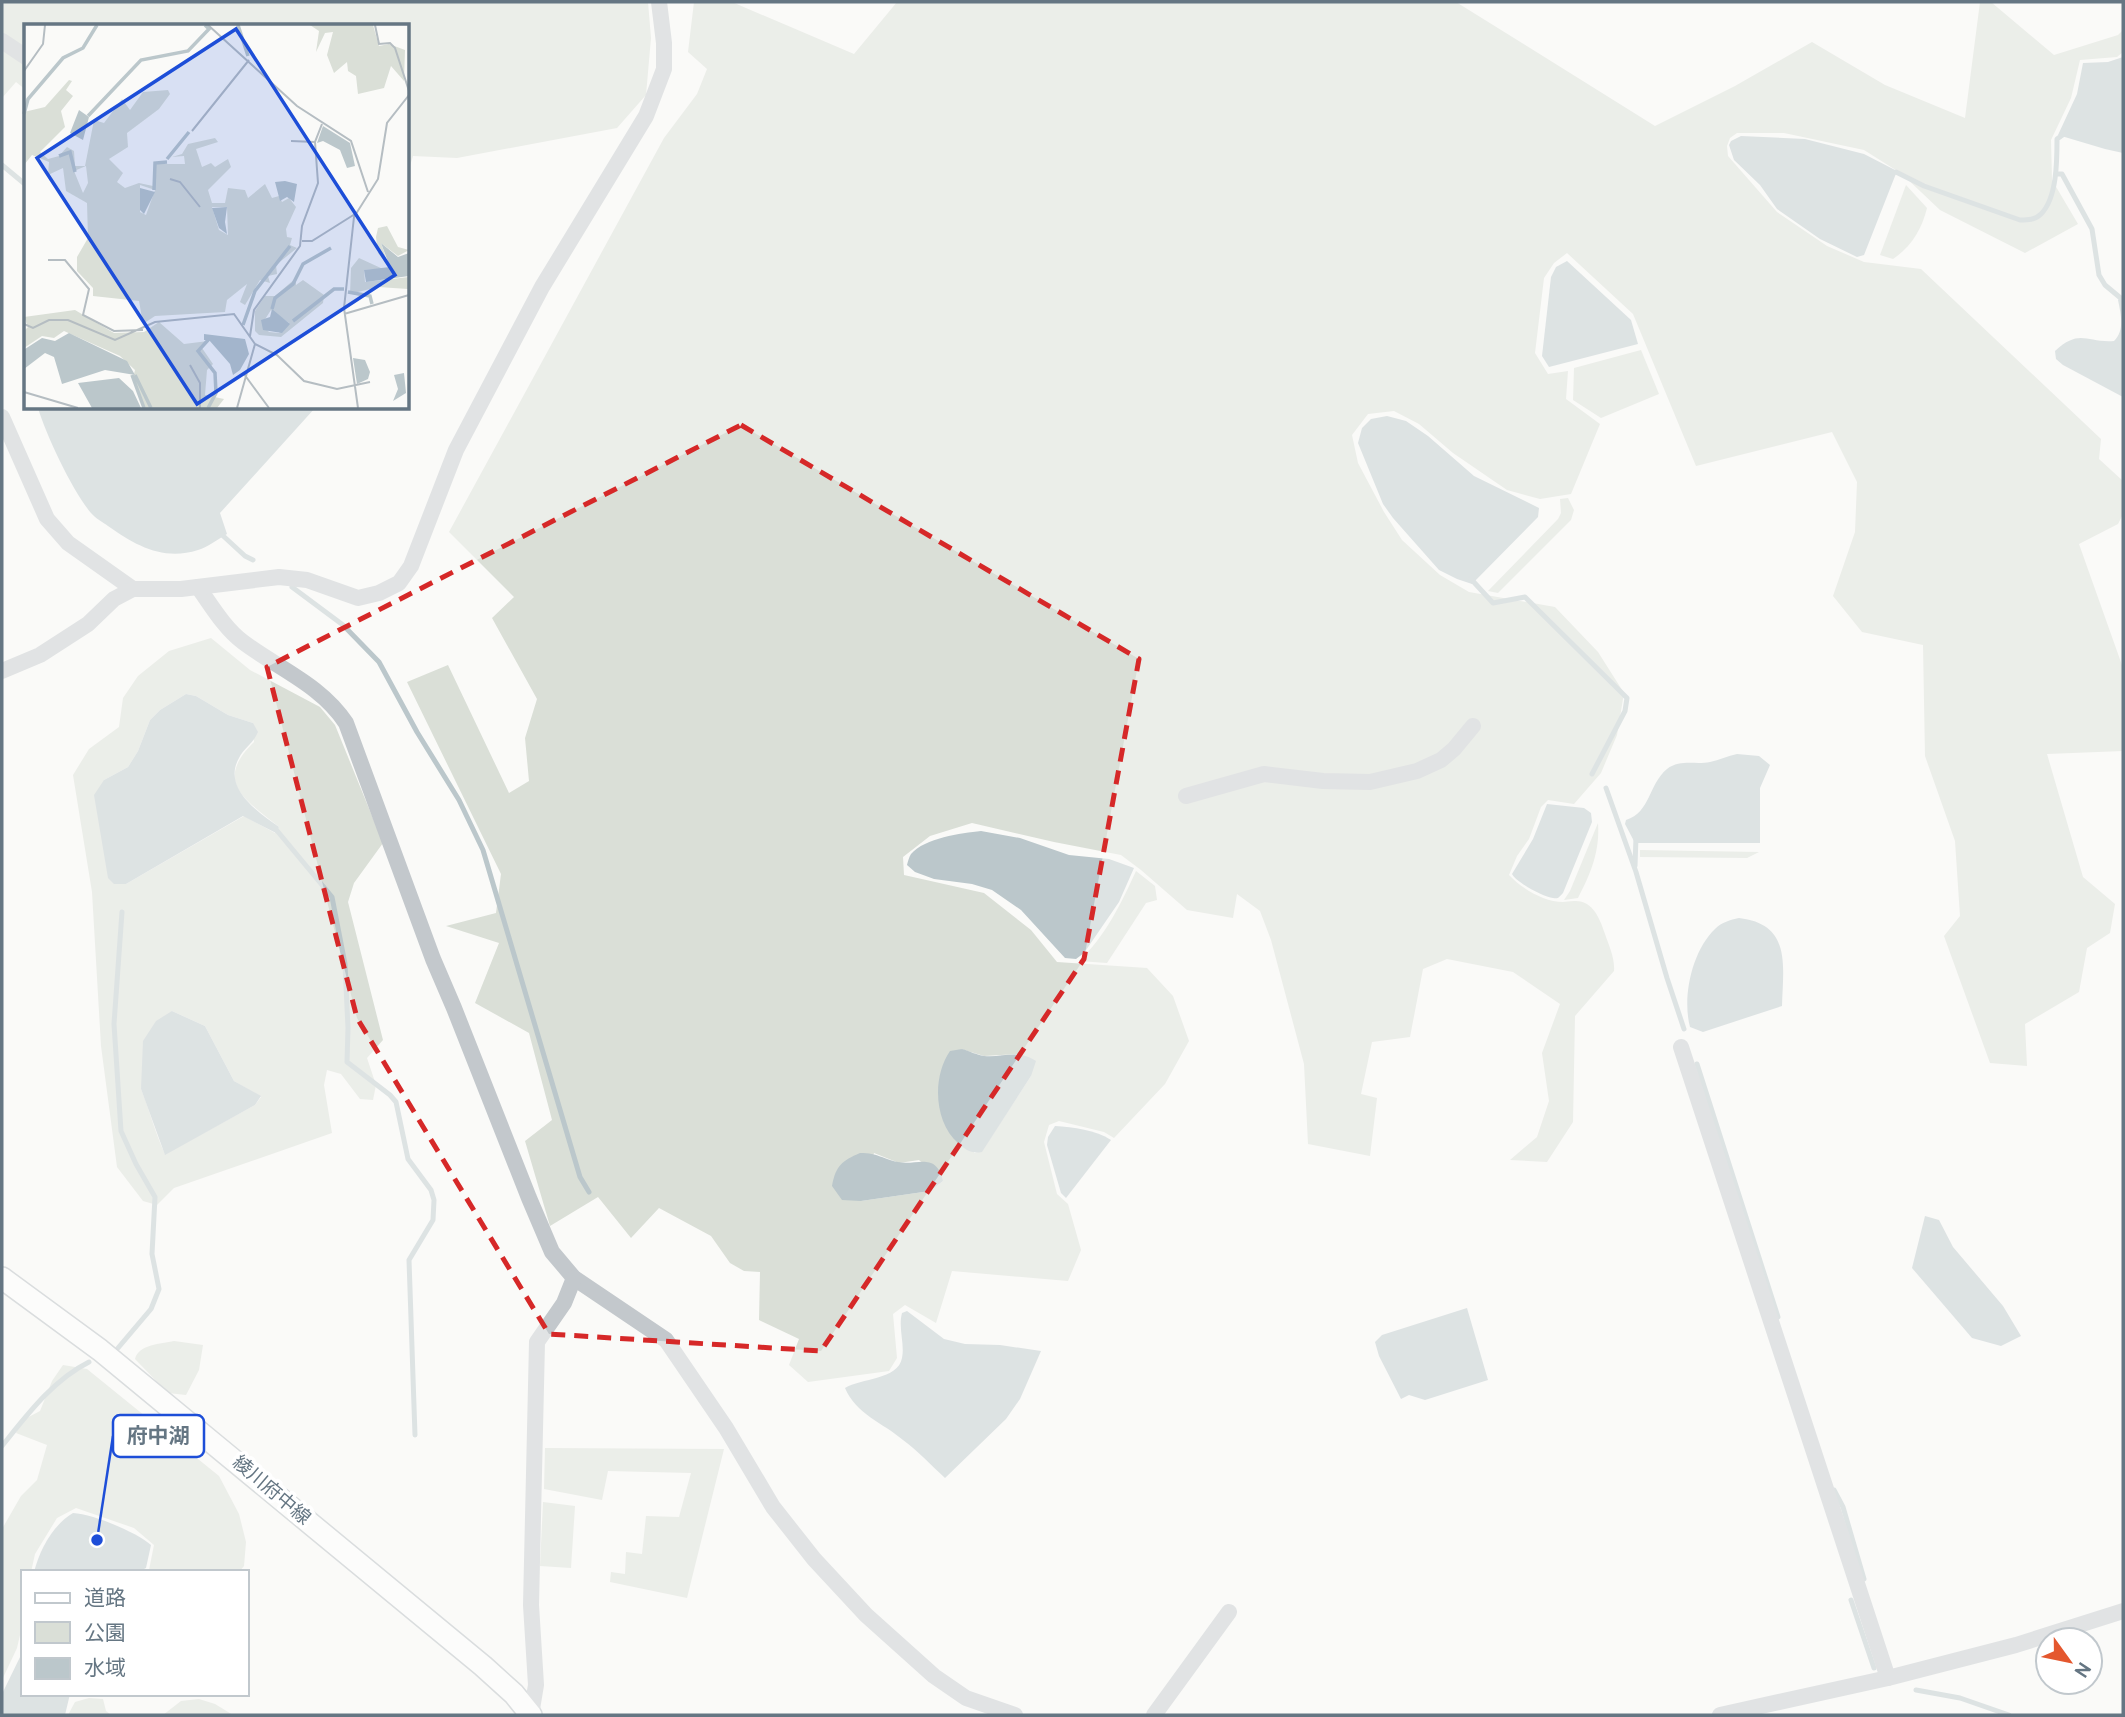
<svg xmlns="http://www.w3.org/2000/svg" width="2125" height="1717" font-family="Overpass,'Noto Sans JP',sans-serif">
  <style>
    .green { fill: #dadfd7; fill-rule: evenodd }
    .water { fill: #bbc7cb }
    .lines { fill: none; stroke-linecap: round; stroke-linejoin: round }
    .stream { stroke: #bbc7cb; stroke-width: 5 }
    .secondary-casing { stroke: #b3babf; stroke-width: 24 }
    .street { stroke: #c3c8cc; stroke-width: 16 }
    .secondary { stroke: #fff; stroke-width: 21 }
    .marked { fill: none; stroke: #d62828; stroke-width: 5; stroke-dasharray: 14 9; stroke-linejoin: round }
    .labels { text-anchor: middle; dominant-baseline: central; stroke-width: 7; stroke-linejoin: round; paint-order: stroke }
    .street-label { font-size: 19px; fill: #657683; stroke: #fff }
    .inset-river { fill: none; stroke: #bbc7cb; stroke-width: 3.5 }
    .inset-road { fill: none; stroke: #b5bdc2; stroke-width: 2 }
    .view { fill: #1d4ed8; fill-opacity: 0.15; stroke: #1d4ed8; stroke-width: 3.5 }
    .inset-edge { fill: none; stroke: #657683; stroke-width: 3.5 }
    .leader { fill: none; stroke: #1d4ed8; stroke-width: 2.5 }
    .callout-dot { fill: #1d4ed8; stroke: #fff; stroke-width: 2.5 }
    .callout { fill: #fff; stroke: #1d4ed8; stroke-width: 2.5 }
    .callout-label { font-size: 21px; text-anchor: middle; font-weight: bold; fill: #657683 }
  </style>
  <rect width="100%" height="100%" fill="#fafaf8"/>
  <g class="green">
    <polygon points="2,2 648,2 651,38 646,95 617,128 457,158 413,156 408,172 408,26 26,26 26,90 16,82 2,98"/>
    <path d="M694,2h38l122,52 43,-52h559l199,124 80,-40 77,-44 73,43 80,33 15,-116h11l63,53 64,-20 5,-5v22l-6,5 -37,3 -9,38 -20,42 1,40 26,44 -53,29 -85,-43 -38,-36 -38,-24 -80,-17h-47l-7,5 -3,8 1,10 49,56 50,34 37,16 57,7 180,170 -2,20 24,22v33l-5,10 -39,20 44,124v83l-76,3 36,123 32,27 -5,29 -23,15 -8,44 -54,32 2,42 -37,-3 -46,-127 16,-20 -5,-75 -30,-85 -2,-111 -61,-13 -29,-36 22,-64 2,-50 -25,-50 -136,34 -63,-152 -66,-61 -13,10 -10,15 -9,75 13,21 20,-3 -2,28 34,25 -29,70 -31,5 -33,-9 -54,-37 -34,-29 -25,-13 -26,3 -16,21 6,28 26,49 18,28 38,35 29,17 86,15 43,45 26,41 -7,42 -16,38 -27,31 -26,-4 -7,7 -12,32 -12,17 -8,19c12,13 35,27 54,27 3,0 7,-1 11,-1 19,-1 26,18 31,33 4,12 10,24 9,37l-39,45 -2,106 -26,40 -37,-2 27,-23 12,-36 -7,-48 18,-49 -47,-32 -66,-13 -24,10 -13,68 -38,5 -11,52 16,4 -7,58 -62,-12 -4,-80 -33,-124 -11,-29 -23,-17 -4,24 -46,-8 -46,-40 -20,-15 -67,-13 -82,-19 -42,13 -27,21 1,18 80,18 47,37 26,32 90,6 26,28 16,45 -24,43 -51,54 -10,-6 -45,-11 -10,4 -5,17 13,52 11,10 13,46 -13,31 -116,-10 -16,52 -31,-18 -12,9 4,44 -8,13 -81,11 -19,-17 10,-26 -40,-19 1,-48 -16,-1 -14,-8 -19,-27 -52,-28 -28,30 -33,-41 -48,29 -25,-85 27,-21 -23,-87 -54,-30 24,-60 -53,-17 50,-13 5,-39 -94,-192 41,-17 61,128 20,-12 -4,-43 12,-39 -45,-81 22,-21 -65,-65 215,-394 33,-44 10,-25 -19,-17zM961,1049l23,7 36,-2 11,22 -49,75 -8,2zM874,1153l25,10 20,-3 24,21 -13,10 -69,10z"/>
    <path d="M1906,185l21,23c-5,21 -16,39 -34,51l-13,-4z"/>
    <polygon points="1641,350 1659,394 1601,418 1573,400 1574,368"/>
    <polygon points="1568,498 1574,510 1571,520 1498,593 1488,591 1558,519 1561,513 1560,499"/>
    <path d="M211,638l39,32 70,37 15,18 48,118 -29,40 -6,19 35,138 -16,18 9,27 -3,15 -13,-1 -19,-25 -14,-4 -3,15 8,48 -158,55 -17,17 -14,-4 -26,-34 -16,-121 -9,-154 -19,-117 16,-26 30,-22 4,-29 15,-22 31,-25zM186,694l10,2 32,19 25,8 1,19c-42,41 -7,58 25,85l-4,6 -31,-17 -118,68 -22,-104 24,-13 10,-16 12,-31 10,-10zM172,1011l33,15 29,55 27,16 -6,8 -90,49c-10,-21 -15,-43 -24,-65z"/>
    <path d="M1598,823c2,28 -7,50 -20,75l-14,2 6,-9z"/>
    <polygon points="1640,850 1759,852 1747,858 1640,857"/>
    <path d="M1136,871l19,15 2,14 -11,3 -39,60 -28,-2c26,-24 43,-59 57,-90z"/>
    <path d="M174,1341l29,4 -4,25 -13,25 -18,-2 -33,-34c4,-15 26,-15 39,-18z"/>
    <polygon points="63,1365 87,1369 219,1476 239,1514 246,1542 244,1566 239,1572 146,1572 149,1570 154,1545 134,1528 76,1508 57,1518 35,1554 31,1572 23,1572 23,1622 17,1648 2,1680 2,1529 21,1496 37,1480 47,1445 16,1433 21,1421 40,1411 52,1381"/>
    <polygon points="545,1448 724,1449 687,1598 610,1582 611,1572 625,1574 626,1552 642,1554 646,1516 679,1517 691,1473 608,1471 602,1500 544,1489"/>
    <polygon points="543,1502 575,1506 571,1568 540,1566"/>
    <polygon points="89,1698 103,1699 106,1711 111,1715 68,1715 75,1702"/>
    <polygon points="199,1699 215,1704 233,1715 163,1715 181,1701"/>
  </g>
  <g class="water">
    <polygon points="2123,57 2123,153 2105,149 2058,135 2077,94 2083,63 2108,62"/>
    <polygon points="1741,136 1805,139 1864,154 1897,171 1864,255 1857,257 1820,239 1777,209 1760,185 1734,160 1729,145 1731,141"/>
    <polygon points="1567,261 1631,320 1638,344 1549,367 1542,356 1551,277 1556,267"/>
    <path d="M2123,295v102l-60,-32 -7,-6 -1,-8c25,-23 31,-8 59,-10 11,-11 7,-26 4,-41z"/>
    <path d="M38,408h277l-95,105 7,21c-9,5 -19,13 -29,16 -34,11 -62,-4 -90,-24 -5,-4 -12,-7 -17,-13 -18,-21 -45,-78 -53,-105z"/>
    <polygon points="1387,416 1406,421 1428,436 1474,476 1539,508 1538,517 1472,584 1457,579 1439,570 1393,518 1383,504 1358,443 1362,428 1371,419"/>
    <path d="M186,694l10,2 32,19 25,8 5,9c-5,12 -14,16 -19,26 -17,30 19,54 40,69l-3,6 -33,-17 -117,68h-12l-6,-6 -14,-83 10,-15 24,-13 10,-16 12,-31 10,-10z"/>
    <path d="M1737,754l22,2 11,9 -10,23v55h-125l-10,-19 1,-4c25,-8 22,-35 41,-51 13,-10 29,-4 43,-7 9,-2 18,-6 27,-8z"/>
    <path d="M1547,804l37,4 7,5 1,9 -29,71c-4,4 -4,6 -10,5 -10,-1 -37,-16 -41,-24l21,-35z"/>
    <path d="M981,831l39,7 49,17 40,4 25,9 -15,34 -35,51 -8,6 -11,-1 -44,-48 -29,-20 -20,-6 -38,-5 -19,-7 -8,-7c1,-4 2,-8 4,-11 14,-16 50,-21 70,-23z"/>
    <path d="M1739,918c53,6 44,48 43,88l-79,26 -13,-5c-8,-30 2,-76 25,-98 7,-7 15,-9 24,-11z"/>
    <polygon points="172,1011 205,1026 234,1081 261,1096 255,1105 165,1155 141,1089 143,1041 156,1021"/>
    <path d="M962,1049c7,2 15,6 22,7 18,2 35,-7 52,5l-5,15 -49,76c-11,2 -16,-2 -24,-9 -24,-21 -26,-66 -8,-92z"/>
    <path d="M1055,1126c18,1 41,4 56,14l-45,58 -5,-5 -14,-48 1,-8z"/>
    <path d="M860,1153c19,0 22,6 38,9 19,4 38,-11 45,19l-13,10 -69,10 -19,-1 -10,-14c4,-21 10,-25 28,-33z"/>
    <polygon points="1925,1216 1939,1220 1953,1247 2003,1306 2021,1336 2001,1346 1972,1338 1912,1268"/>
    <polygon points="1467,1308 1488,1380 1425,1400 1409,1395 1401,1399 1379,1356 1375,1342 1382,1335"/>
    <path d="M907,1311l37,28 21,5 35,1 41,6 -21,48 -14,20 -61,59c-14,-13 -27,-27 -42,-38 -20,-17 -47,-26 -58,-52 16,-10 53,-8 57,-30 3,-14 -4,-30 0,-45z"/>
    <path d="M73,1513c20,1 63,19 78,32l-5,23 -8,4h-104c6,-23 19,-47 39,-59z"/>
    <polygon points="23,1647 23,1694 70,1694 65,1715 2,1715 2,1694 21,1655"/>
  </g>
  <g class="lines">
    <g class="stream">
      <polyline points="2,165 26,185"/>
      <path d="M1893,173l3,-1 28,14 96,34c8,0 15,0 21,-6 16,-16 16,-53 16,-75l7,-5"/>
      <polyline points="2056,174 2062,174 2092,229 2099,275 2105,285 2123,300"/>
      <polyline points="220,533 245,556 253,560"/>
      <polyline points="1471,579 1493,603 1525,597 1627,698 1625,711 1592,774"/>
      <polyline points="292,587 343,625 379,662 417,732 459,800 483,850 580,1177 589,1192"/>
      <polyline points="1606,788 1636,872 1667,978 1684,1029"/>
      <polyline points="274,827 332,897 345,964 348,1028 347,1062 390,1095 396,1102 408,1159 431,1190 434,1200 433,1220 409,1260 415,1435"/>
      <polyline points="1635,866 1636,837"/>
      <polyline points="1697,1064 1778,1317"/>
      <polyline points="118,1348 151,1309 159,1289 152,1254 155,1197 136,1164 121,1131 114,1024 122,912"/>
      <path d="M2,1446c25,-31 51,-66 87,-84"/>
      <polyline points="1834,1490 1843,1507 1864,1579"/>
      <polyline points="1851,1600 1874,1668"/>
      <polyline points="1916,1690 1960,1698 2009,1715"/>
    </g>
    <g class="secondary-casing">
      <polyline id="secondary" points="2,1278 100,1350 483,1666 514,1694 531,1715"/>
    </g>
    <g class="street">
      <polyline points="2,41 26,57"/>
      <polyline points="2,417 47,519 68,543 133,589"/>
      <path d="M198,587c13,18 27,42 45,55 36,27 78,43 103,81l87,236 21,49 75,190 23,54 22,26 92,62 60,88 47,79 41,52 52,56 68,61 32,22 49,17"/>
      <polyline points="2,671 40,655 88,624 114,599 133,589 181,589 279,577 307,580 358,598 379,593 399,583 411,566 456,450 542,287 646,116 664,69 664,43 659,2"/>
      <polyline points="1186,796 1264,774 1323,781 1370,782 1417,771 1441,760 1454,749 1473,726"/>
      <polyline points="1681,1047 1888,1678"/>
      <polyline points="531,1715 536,1685 531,1605 537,1342 564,1303 574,1278"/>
      <polyline points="1154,1715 1229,1612"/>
      <polyline points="1720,1715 1888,1678 2016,1645 2123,1611"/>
    </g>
    <use href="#secondary" class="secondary"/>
  </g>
  <path d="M0 0H2125V1717H0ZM741,425l398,234 -55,300 -263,392 -272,-17 -192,-316 -90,-351z" fill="#fafaf8" fill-opacity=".55" fill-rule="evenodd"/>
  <path class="marked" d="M741,425l398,234 -55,300 -263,392 -272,-17 -192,-316 -90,-351z"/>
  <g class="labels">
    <g class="street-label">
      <text transform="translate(271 1491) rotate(40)">綾川府中線</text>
    </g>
  </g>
  <g transform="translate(24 24)">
    <rect width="385" height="385" fill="#fafaf8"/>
    <path d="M286,1h63l6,21 10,-2 16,6 -1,31 -13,-15 -7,22 -26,6 -2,-18 -8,-5 -1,-9 -13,11 -7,-18 6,-23 -8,1 -9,19 3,-21zM45,56l3,1 -6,9 7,6 -12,15 4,16 -25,25 8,7 11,-3 8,-9 7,4 1,15h10l9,-46 10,3 18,-24 8,11 13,-18 25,-2 2,4 -11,15 -32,24 1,14 -19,12 14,14 -6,9 8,6 14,-5 14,3 2,-22h30l-1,-8 -12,1 10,-3 6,-10 27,-6 3,4 -22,7 6,18 9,-4 4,4 13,-8 3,8 -23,23 4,13h13l3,-15 17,2 3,8 17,-14 7,14 7,-2 3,6 7,-4 7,9 -10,22 1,8 5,1 -2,7 7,3 -21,17 1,9 -9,2 2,7 -10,-3 -15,25 -5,-3 7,-18 -20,16 -2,12 -70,4 -12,8 -4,-23 -46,-5v-8l-16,-17v-14l11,-19 -1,-35 -21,-12 -3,-23 -15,7 1,-13 -17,-7 -8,10v-53l21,-5zM62,142l2,17 -5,10 -9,-22zM116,161l15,5 -9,25 -6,-3zM188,183h15l1,28 -9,-5zM363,202l11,21 11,3 -11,6 -17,-13 8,24 -11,-14 -2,-16 2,-9zM335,234l24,11 -19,1 1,12 44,-5 -1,12 -30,-2 -28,7 1,-26zM272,254v7l7,-5 21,15 -1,8 -42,34 -22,-2 -4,-4v-20l10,-15h10zM247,286l18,13 -10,10 -10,-1 -7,-8zM51,286l39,23 30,-1 15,-10 25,22 24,-3 -6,7 11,16 -6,6 -2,25 19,4 -7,9h-73l-11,-30 2,-8 -15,-14 -56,-25 -10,7 -12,-2 -18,12v-17l4,-4 -4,-10z" fill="#dadfd7" fill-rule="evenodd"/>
    <path d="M55,86l10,7 -6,23 -13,-7zM299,102l27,17 5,23 -8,2 -7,-18 -17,-9 -6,2zM261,157l12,3 -3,18 -7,-5 -7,4 -5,-19zM116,164l15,4 -11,22 -4,-4zM203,183l-2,15 2,12 -8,-6 -7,-20zM357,219l17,14 11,-4v23l-43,6 -2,-12 26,-3zM248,285l18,15 -8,9 -19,-3 -2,-10 9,-3zM45,309l58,28 8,14 -30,-5 -43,14 -8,-27 -9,-4 -21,16 1,-20 17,-11 13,3zM180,310l41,5 4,15 -9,16 -7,5 -3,-11 -21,-24h-5zM329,334l12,2 5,12 -2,7 -11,5zM380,349l2,20 -13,8 5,-12 -4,-14zM95,354l14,13 8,17h-49l-14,-25z" fill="#bbc7cb"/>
    <path class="inset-river" d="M214,1l10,31M0,90l4,-15 35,-41 20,-10 14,-23M64,92l53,-56 47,-9 21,-22 -4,-4M35,132l11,-4 5,20M143,135l22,-27M130,166l1,-27 12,-1M324,268l22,4 2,8M248,285l3,-11 18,-14 10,-20 28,-16M269,297l41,-32h10M219,301l12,-34 35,-45M108,351l12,33M111,351l16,33M184,384l8,-15 -1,-20 -17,-22 11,-12"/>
    <path class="inset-road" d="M184,1l89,81 54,35 17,51M351,1l4,19 11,-1 5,5 14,43M0,47l19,-27 2,-19M168,107l57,-71M267,117l24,1M146,155l10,3 20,25M278,217h10l43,-27M24,236h17l24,29 -6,26 31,16 29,-1M320,290l65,-19M0,300l9,4 16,-8h19l47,20 40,-18 79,-8 21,30 22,11 27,26 33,8 33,-7M226,312l4,-26 46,-64 2,-20 16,-43 -3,-41 7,-18M166,341l10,18v25M220,350l25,34M0,368l54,16M213,384l18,-64M334,384l-14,-100 10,-91 24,-38 9,-56 22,-28"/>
    <path class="view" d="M212,5l159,246 -198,129 -160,-246z"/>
    <rect width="385" height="385" class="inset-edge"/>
  </g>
  <path class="leader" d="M97 1540L113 1436"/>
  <circle class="callout-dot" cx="97" cy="1540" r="7"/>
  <rect class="callout" x="113" y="1415" width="91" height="42" rx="7"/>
  <g class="callout-label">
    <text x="158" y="1443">府中湖</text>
  </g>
  <rect width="2125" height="1717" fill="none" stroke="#657683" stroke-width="7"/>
  <rect x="21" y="1570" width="228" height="126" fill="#ffffff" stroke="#c1c8cd" stroke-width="2"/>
  <rect x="35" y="1593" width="35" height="10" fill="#ffffff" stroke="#c1c8cd" stroke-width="2"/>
  <text x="84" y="1605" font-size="21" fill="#657683">道路</text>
  <rect x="35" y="1622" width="35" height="21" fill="#dadfd7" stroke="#c1c8cd" stroke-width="2"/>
  <text x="84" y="1640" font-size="21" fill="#657683">公園</text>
  <rect x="35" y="1658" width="35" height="21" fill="#bbc7cb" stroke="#c1c8cd" stroke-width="2"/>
  <text x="84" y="1675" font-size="21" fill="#657683">水域</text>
  <g transform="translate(2069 1661) rotate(123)"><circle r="33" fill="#ffffff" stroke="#c1c8cd" stroke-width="2"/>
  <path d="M0-5L12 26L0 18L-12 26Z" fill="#e4572e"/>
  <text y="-10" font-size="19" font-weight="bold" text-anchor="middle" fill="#657683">N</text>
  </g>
</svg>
